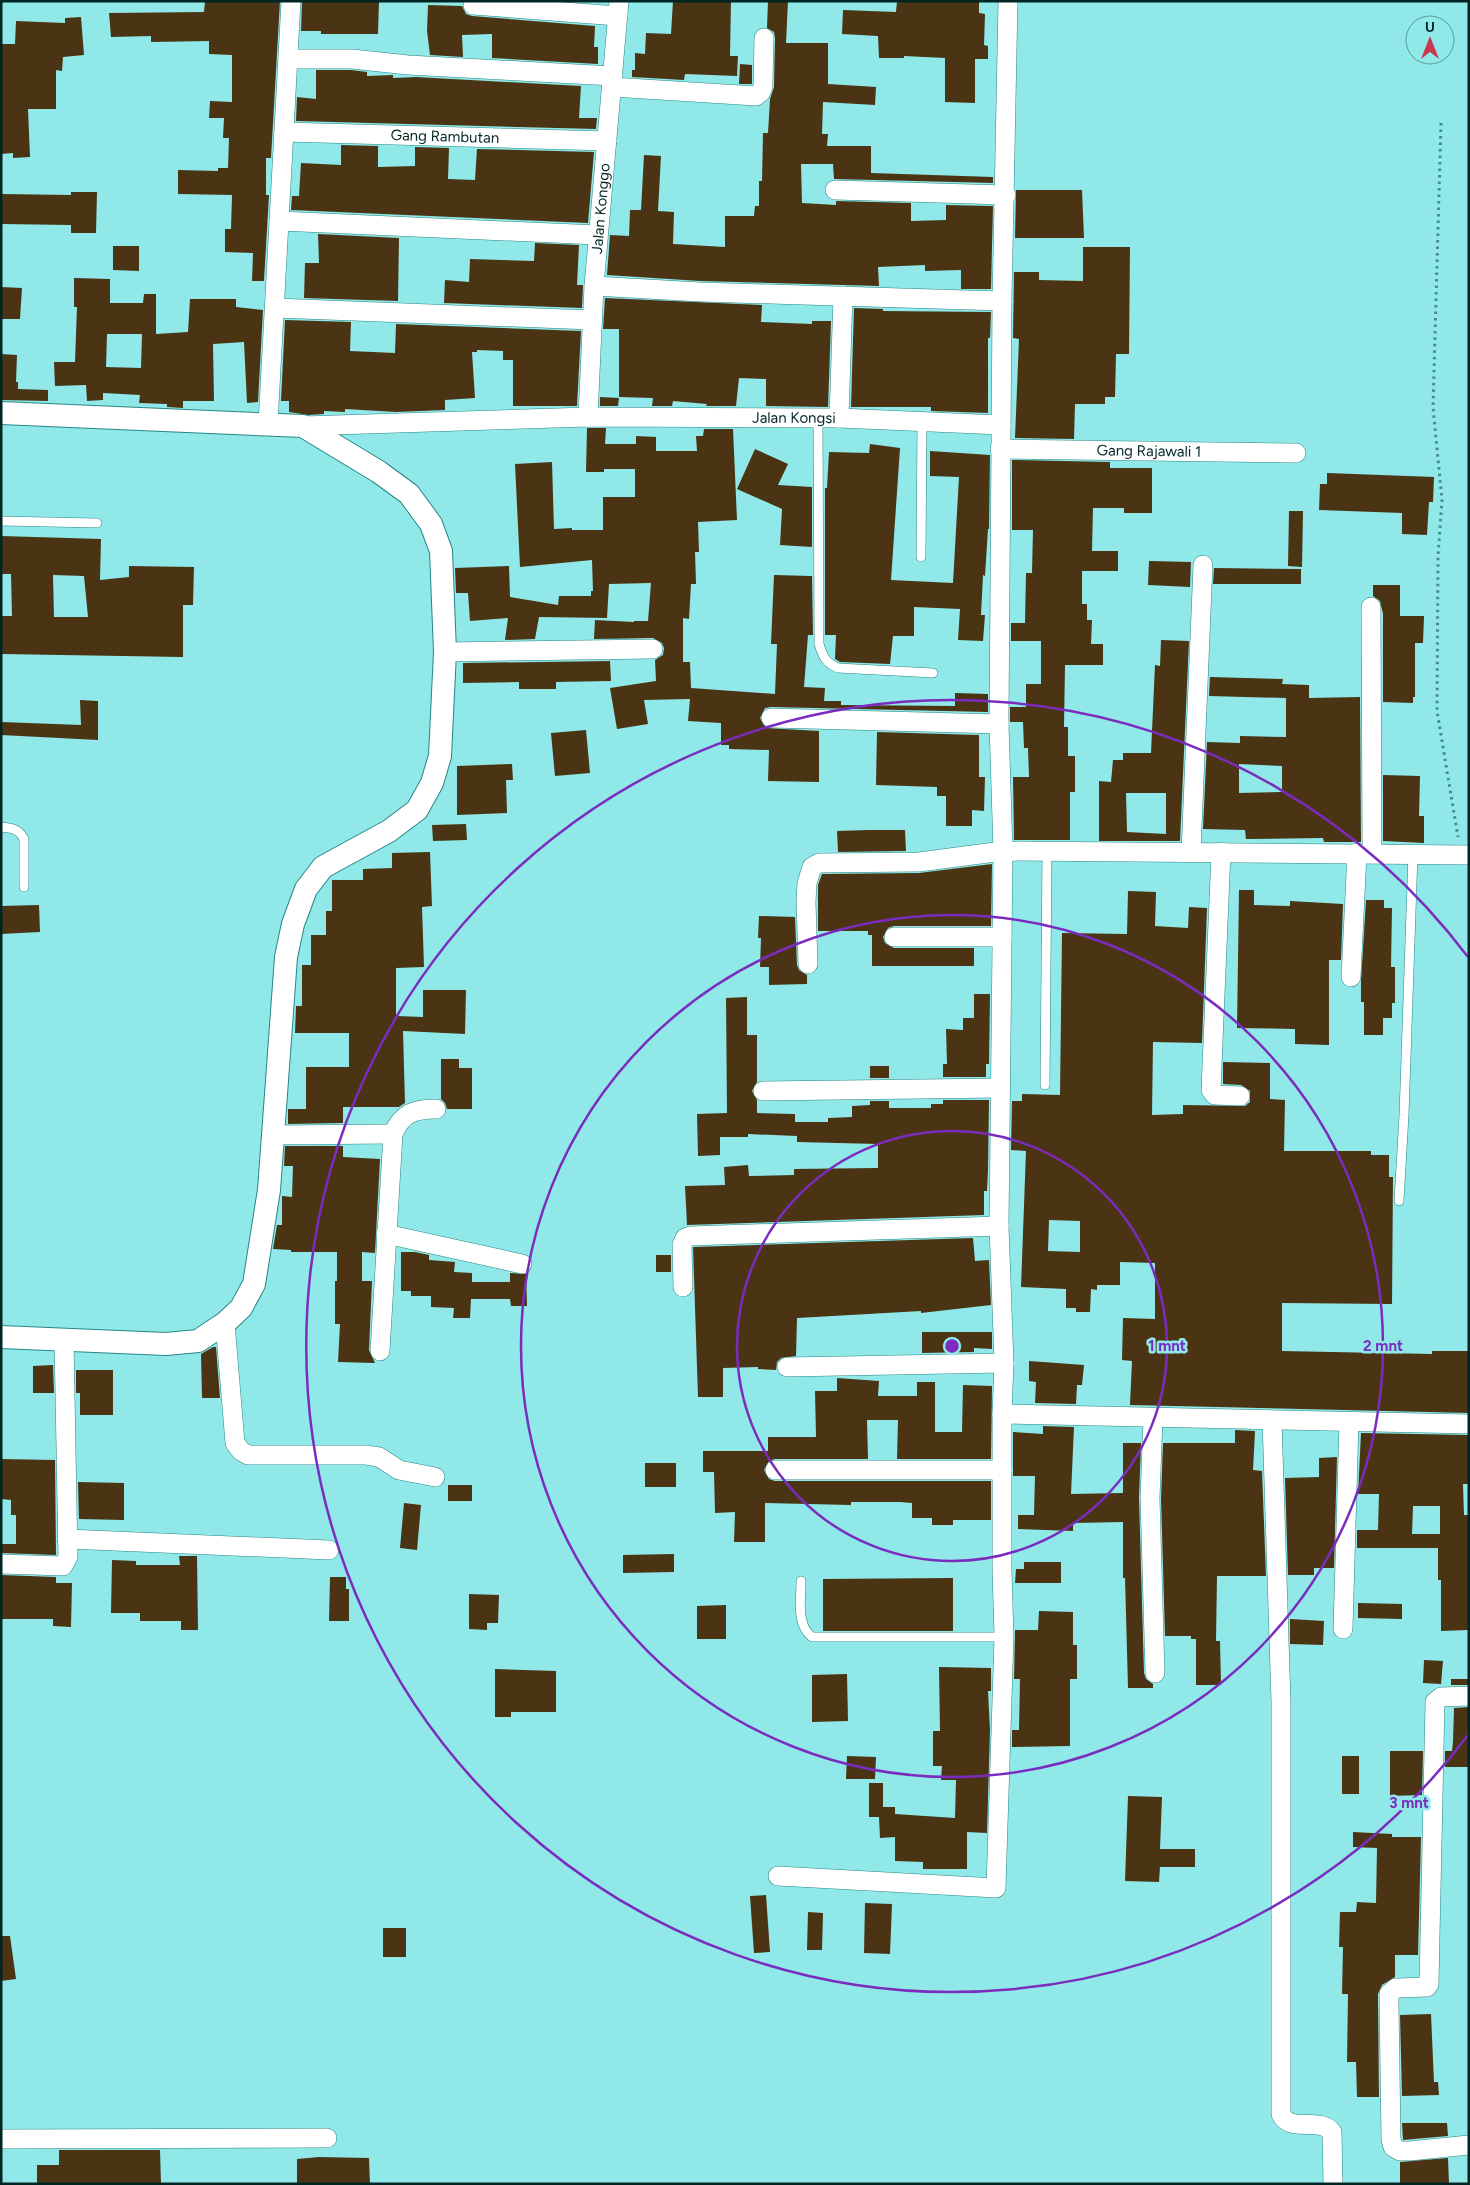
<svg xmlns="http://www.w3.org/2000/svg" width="1470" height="2185" font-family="Figtree,sans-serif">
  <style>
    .building { fill: #4a3413; fill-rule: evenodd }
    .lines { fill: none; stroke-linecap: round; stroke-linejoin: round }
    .service-casing { stroke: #278686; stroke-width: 10 }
    .minor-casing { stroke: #278686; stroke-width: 20 }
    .tertiary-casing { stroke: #278686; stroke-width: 24 }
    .path { stroke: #4a8a8a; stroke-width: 3; stroke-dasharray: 2.5 4; stroke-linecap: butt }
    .service { stroke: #fff; stroke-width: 9 }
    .minor { stroke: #fff; stroke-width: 19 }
    .tertiary { stroke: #fff; stroke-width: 22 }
    .ring { fill: none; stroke: #7b2cbf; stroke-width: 2.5 }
    .labels { text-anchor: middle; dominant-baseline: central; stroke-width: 5; stroke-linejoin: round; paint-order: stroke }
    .street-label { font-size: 15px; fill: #002525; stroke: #90e9e8 }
    .centre { fill: #7b2cbf; stroke: #90e9e8; stroke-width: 2.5 }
    .ring-label { font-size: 15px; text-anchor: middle; font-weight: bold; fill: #7b2cbf; stroke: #90e9e8; stroke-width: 5; stroke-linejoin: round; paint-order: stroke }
  </style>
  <rect width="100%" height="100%" fill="#90e9e8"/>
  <g class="building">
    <polygon points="205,1 280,1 271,158 266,158 266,195 269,195 264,281 252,281 253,253 225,252 225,229 231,229 232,195 178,194 178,170 218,171 218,168 228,168 229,138 223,138 224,118 209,118 210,101 232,102 232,55 209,54 209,41 151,42 151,36 111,37 109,13 204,12"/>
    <polygon points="302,1 379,1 378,34 321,34 321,31 301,31"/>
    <polygon points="673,1 731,1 730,56 738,56 737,76 685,74 684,80 632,77 632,70 635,70 635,53 645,54 646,33 671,34"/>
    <polygon points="768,1 788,1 786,43 828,43 828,84 876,87 875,105 823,102 822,134 828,134 827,146 871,146 871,173 993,177 993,183 834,179 833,164 801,164 802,203 836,205 836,201 911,203 911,221 946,220 946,205 993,206 991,289 961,289 961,270 925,271 925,265 878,267 879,286 700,281 607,275 610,235 629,236 630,210 641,210 644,155 661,156 658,211 674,212 673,244 725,247 725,216 754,216 755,206 759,206 759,181 762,181 763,133 768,133 770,99 774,87 775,38 774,32 767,28"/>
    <polygon points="897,1 979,1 979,13 985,14 984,45 988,46 988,59 975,59 975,103 945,102 945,58 904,56 904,58 879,58 878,36 842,34 843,10 896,12"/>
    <polygon points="428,5 462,6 466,14 472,16 595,26 594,47 598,47 598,64 492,58 492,34 462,35 463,57 430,55 427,31"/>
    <polygon points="81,17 84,55 63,57 62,71 56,70 56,109 28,109 30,157 13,158 13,153 1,154 1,44 15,44 16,21 65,23 65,18"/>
    <polygon points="740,64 752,65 752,84 739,84"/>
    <polygon points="316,70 351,70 367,72 367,76 393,75 393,78 416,77 581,86 579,118 597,118 596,129 296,121 297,97 316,99"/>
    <polygon points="341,145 378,146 378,167 415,166 415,147 449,148 448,179 475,180 477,149 594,152 588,223 291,210 292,196 299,196 301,163 341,165"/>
    <polygon points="1016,190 1082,190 1084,238 1015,238"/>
    <polygon points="71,192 97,192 96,233 71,233 71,225 1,224 1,194 71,195"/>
    <polygon points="318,234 399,238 398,301 304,298 305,263 319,263"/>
    <polygon points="535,243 579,245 577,285 583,285 582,308 444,303 445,280 469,282 470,259 534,261"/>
    <polygon points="113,246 139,246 139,271 113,270"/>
    <polygon points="1083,247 1130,247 1129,354 1116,354 1115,397 1105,397 1105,404 1075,404 1074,439 1015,438 1019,339 1013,338 1014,272 1039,272 1039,280 1083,281"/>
    <path d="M74,278l36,1v24h33l1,-9h12v40l32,-2 2,-33h46v8l27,3 -5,92 -11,1 -3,-61 -31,2 1,57h-31v7l-16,-1v-3l-28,-1 1,-8 -37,-2v7l-16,1 -1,-16 -31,1 -1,-24h21l2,-55h-3zM107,334h35l-1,34 -35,-1z"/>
    <polygon points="1,287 22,288 20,319 1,319"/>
    <polygon points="605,298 762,305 761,322 812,324 812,321 831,321 828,407 766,406 766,379 739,378 736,406 706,406 707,404 673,401 672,406 652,406 653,398 619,397 619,329 603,329"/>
    <polygon points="854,308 883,309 883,311 991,312 990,338 988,338 988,413 931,411 931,407 851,407"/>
    <polygon points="285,320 351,322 350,351 395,353 396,324 581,331 577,406 513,406 513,360 503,360 503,351 477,350 477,352 472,352 475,398 445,400 445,410 396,412 345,409 345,412 324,411 324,414 309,415 289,412 289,401 281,401"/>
    <polygon points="1,354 17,355 16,382 18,382 18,389 48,390 48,401 1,400"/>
    <polygon points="600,397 619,398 618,406 600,406"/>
    <polygon points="587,428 606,428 605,444 636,444 636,436 656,437 656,451 697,451 696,436 703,436 704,429 733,429 737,520 698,522 699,552 695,552 696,584 691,584 689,619 683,618 683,662 690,662 691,688 775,694 777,644 771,644 774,575 812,576 813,635 808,635 804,687 825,688 824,701 841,701 841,705 955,706 955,693 988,694 988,712 771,707 765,708 760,718 766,728 819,731 819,782 768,781 769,750 729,749 729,745 721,745 721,723 688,721 690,699 644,700 648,724 617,729 610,688 656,681 655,660 663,655 664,648 662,643 653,638 594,639 595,620 634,622 634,621 648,621 651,583 609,584 607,618 539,617 535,639 505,640 508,618 470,621 468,593 456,593 455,568 509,566 510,597 558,605 559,596 591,596 591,591 593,591 592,560 520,567 515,464 552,462 554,529 572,528 572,530 603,530 603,497 635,497 635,469 604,469 604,472 586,472"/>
    <polygon points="870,444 900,448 891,580 953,583 959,477 930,476 930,451 990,455 989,529 988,529 985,576 983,575 981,615 985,615 983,641 958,640 960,609 914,607 914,636 893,636 890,664 840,662 835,659 836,635 825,635 825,488 827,488 829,452 869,453"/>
    <polygon points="755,449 788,464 778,485 812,487 812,547 780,545 782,509 737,489"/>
    <polygon points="1012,460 1110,462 1110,468 1152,468 1152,513 1124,513 1124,508 1093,508 1092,551 1118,551 1118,571 1082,571 1082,604 1087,604 1087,620 1092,620 1091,644 1103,644 1103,665 1065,665 1064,727 1068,727 1068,756 1075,756 1075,792 1070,792 1070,840 1014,840 1013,777 1029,777 1028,748 1024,748 1023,722 1010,722 1010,707 1026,707 1026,684 1041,684 1041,641 1011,641 1011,623 1025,623 1026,573 1032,573 1033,530 1012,530"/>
    <polygon points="1327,473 1434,477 1433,502 1429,502 1427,535 1402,534 1402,513 1319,510 1320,484 1327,484"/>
    <polygon points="1289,511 1303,511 1302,567 1288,566"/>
    <path d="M1,536l100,3 -1,41 29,-3v-11l65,1 -1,38h-10v52l-182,-3v-38h11l-1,-42h-10zM53,575l31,1 4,41h-34z"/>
    <polygon points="1149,561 1191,562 1190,587 1148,585"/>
    <polygon points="1214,568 1301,569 1301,584 1213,584"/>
    <polygon points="1373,585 1400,585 1400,616 1424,616 1423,643 1415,643 1415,697 1413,697 1413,703 1383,702 1383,614 1380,601 1373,596"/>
    <polygon points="1161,640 1189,641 1180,841 1166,841 1166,793 1126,793 1127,832 1166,834 1166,841 1099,841 1099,781 1111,782 1113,760 1123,760 1123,753 1151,753 1155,665 1160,666"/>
    <polygon points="610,661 611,681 556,682 556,689 519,689 519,682 463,683 463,663"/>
    <path d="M1210,677l73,2 -1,5 27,1v13l51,-1 1,145h-37l-1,-4 -77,1 -1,-9 -42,-1 4,-87 33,1v-7l46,1v-39l-77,-2zM1239,764l43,2v26l-43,1z"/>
    <polygon points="80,700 98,701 98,740 1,735 1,722 81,725"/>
    <polygon points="586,730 590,773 555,776 551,733"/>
    <polygon points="877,732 979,735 979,777 985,777 984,811 972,810 972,826 946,826 946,796 937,796 937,787 876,785"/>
    <polygon points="512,764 513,780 506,780 507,813 457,815 457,766"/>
    <polygon points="1383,775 1420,776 1419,816 1424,816 1424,843 1383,841"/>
    <polygon points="466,824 467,840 433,841 432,825"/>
    <polygon points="868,830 905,830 906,851 838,852 837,831"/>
    <polygon points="430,852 432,906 422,907 424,967 396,968 396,1016 423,1017 423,990 466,990 465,1034 403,1031 405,1103 399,1107 343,1107 343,1123 288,1124 288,1109 306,1109 306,1067 349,1067 349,1033 295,1033 296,1006 302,1006 302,965 311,965 311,935 326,935 326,911 332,911 332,880 363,880 363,869 392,868 392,853"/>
    <polygon points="992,864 991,926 894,926 888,928 883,937 885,943 894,948 974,948 974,966 872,966 872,935 868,935 868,931 818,931 818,885 822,874 919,873"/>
    <polygon points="1239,890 1254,890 1254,905 1290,906 1290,901 1343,904 1341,960 1329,960 1329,1045 1295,1044 1295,1029 1237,1028"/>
    <path d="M1128,891l28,1 -1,34 33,2 1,-21 18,1 -5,135 -49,-1 -1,73 31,-1v-9l62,1 5,-4v-11l-9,-6 -18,-1v-22l47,1v36l15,1 -1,51h87v4h18v22h4l-1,127 -110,-1v48l150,3v-3h37v62l-339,-8 2,-44 -10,-1 1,-42 32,1v-56l-35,-1v23h-23v5l-6,-1 -1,23h-14v-4h-10v-19l-45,-2 5,-136 -15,-1 1,-49h10v-7l38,1 2,-162 65,1zM1049,1220l31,1v31l-32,-1z"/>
    <polygon points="1366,900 1384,900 1384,908 1392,908 1391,967 1395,967 1395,1003 1392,1003 1392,1018 1383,1018 1383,1035 1364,1035 1364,1002 1361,1002 1361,981"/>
    <polygon points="39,905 40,932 1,934 1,906"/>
    <polygon points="759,916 795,917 797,965 799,970 807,975 807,984 769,985 769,967 760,967 761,938 758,938"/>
    <polygon points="974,994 990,994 989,1064 986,1064 986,1077 943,1077 943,1064 947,1064 946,1029 963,1030 963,1018 974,1018"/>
    <polygon points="747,997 747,1035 757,1035 757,1082 752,1091 757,1100 757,1113 795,1114 795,1122 828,1122 828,1118 852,1117 852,1106 870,1105 870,1101 889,1101 889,1108 931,1108 931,1104 943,1104 943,1100 989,1100 988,1169 987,1191 984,1191 984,1215 687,1225 685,1186 725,1185 724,1167 748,1165 749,1176 794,1175 794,1169 878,1168 878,1144 797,1142 797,1136 748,1134 748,1137 720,1137 720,1155 698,1156 697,1114 727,1113 726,998"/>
    <polygon points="441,1059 459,1059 459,1068 472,1068 472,1109 447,1109 445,1103 441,1099"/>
    <rect x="870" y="1066" width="19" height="12"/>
    <polygon points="285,1146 343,1146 343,1157 380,1159 375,1253 362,1252 362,1281 372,1281 369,1350 375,1363 338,1362 340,1324 335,1324 335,1281 337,1281 337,1252 291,1252 291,1250 273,1249 277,1225 282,1225 282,1196 292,1197 293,1166 284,1166"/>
    <polygon points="973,1238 975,1261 989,1260 991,1305 921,1313 921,1311 797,1318 796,1356 781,1358 777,1362 776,1370 758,1369 758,1367 723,1368 723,1397 698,1397 693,1247"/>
    <polygon points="401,1252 415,1252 429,1255 429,1260 455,1262 454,1272 472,1273 472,1282 510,1282 510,1273 526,1274 527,1306 511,1306 510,1299 471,1299 470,1318 453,1318 454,1308 431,1307 431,1296 411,1296 411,1291 401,1291"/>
    <rect x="656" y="1255" width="15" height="17"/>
    <polygon points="922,1332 992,1332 992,1349 974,1348 974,1352 922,1353"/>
    <polygon points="213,1347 216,1347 220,1398 202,1398 201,1354"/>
    <polygon points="1029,1361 1084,1365 1082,1385 1077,1385 1076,1404 1035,1403 1036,1382 1029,1381"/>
    <polygon points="53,1365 54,1393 33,1393 33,1366"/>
    <polygon points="76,1370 113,1370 113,1415 80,1415 80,1393 76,1393"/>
    <polygon points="837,1378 879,1381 878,1396 917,1396 917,1382 935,1382 935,1432 962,1432 963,1385 992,1386 991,1459 897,1459 898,1420 867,1420 868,1459 775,1459 769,1461 764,1470 769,1479 775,1481 991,1481 991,1520 953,1520 953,1525 932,1525 932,1518 912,1518 912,1503 900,1502 851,1502 851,1505 765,1503 765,1542 734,1542 735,1512 715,1513 714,1472 703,1472 703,1451 768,1451 768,1437 816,1437 815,1391 837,1391"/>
    <polygon points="1043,1426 1074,1427 1071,1494 1123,1493 1123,1443 1141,1443 1139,1498 1144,1673 1146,1679 1153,1684 1153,1688 1128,1688 1125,1578 1123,1578 1123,1522 1073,1523 1073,1531 1018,1529 1018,1515 1034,1515 1035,1476 1013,1476 1013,1432 1043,1434"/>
    <polygon points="1235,1430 1255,1431 1253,1470 1262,1471 1266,1576 1217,1576 1216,1641 1220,1641 1221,1685 1196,1685 1196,1639 1191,1639 1191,1636 1165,1636 1161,1498 1163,1443 1235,1443"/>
    <path d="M1361,1433l108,2v49h-6l1,31h4l1,115 -28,1v-51h-3v-32h-81v-18h21l1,-36h-21zM1413,1506h27v28h-28z"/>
    <polygon points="1337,1457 1334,1568 1314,1568 1314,1575 1288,1575 1285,1478 1319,1477 1319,1458"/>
    <polygon points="1,1459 55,1460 56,1555 1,1553 1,1544 16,1544 16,1515 11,1515 11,1500 1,1499"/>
    <rect x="645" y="1463" width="31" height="24"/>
    <polygon points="78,1482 124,1483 124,1520 79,1519"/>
    <rect x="448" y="1485" width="24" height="16"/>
    <polygon points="404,1503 421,1505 417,1550 400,1548"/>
    <polygon points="674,1554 674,1572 623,1573 623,1555"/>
    <polygon points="179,1556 197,1556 198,1630 181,1630 181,1621 140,1621 140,1613 111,1613 112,1560 136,1561 136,1565 180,1565"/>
    <polygon points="1024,1562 1061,1562 1061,1583 1015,1583 1016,1569 1024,1569"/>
    <polygon points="1,1575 56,1577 56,1583 72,1583 71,1627 53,1626 53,1619 1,1619"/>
    <polygon points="330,1577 346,1577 346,1589 349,1589 349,1621 329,1621"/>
    <polygon points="953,1578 953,1631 823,1631 823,1579"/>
    <polygon points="469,1594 499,1595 498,1623 487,1623 487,1630 469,1629"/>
    <polygon points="1358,1603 1402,1604 1402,1619 1358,1618"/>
    <polygon points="726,1605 726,1639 697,1639 697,1606"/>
    <polygon points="1039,1611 1073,1612 1073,1645 1077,1645 1077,1679 1070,1679 1070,1746 1012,1747 1012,1730 1019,1730 1020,1679 1014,1679 1015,1630 1038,1630"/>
    <polygon points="1290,1619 1324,1621 1323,1645 1290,1644"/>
    <polygon points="1424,1660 1443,1661 1441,1684 1423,1683"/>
    <polygon points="939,1667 991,1668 991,1691 988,1691 990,1730 987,1833 967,1832 967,1869 923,1869 923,1862 895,1861 895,1837 880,1838 879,1817 869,1817 869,1783 883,1783 883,1807 895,1807 895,1814 955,1818 956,1780 941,1780 942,1766 933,1766 933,1731 940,1731"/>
    <polygon points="495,1669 556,1671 556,1712 511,1712 511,1717 495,1717"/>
    <polygon points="847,1674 848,1721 812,1722 812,1675"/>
    <rect x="1451" y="1679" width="18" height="6"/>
    <polygon points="1469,1707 1469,1767 1445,1767 1445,1751 1452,1751 1453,1742 1454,1708"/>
    <polygon points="1390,1751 1423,1751 1422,1795 1390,1796"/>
    <polygon points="847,1756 876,1757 875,1779 846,1779"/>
    <rect x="1342" y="1756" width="17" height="38"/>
    <polygon points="1128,1796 1162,1797 1160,1849 1195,1849 1195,1867 1160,1867 1159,1882 1125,1881"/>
    <polygon points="1353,1832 1392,1834 1392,1837 1421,1837 1418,1955 1395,1955 1395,1977 1382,1985 1378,1994 1379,2097 1357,2097 1356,2062 1347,2062 1348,1994 1342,1994 1343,1947 1339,1947 1340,1912 1356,1912 1357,1902 1376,1903 1377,1848 1353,1847"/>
    <polygon points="766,1895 770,1952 754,1953 750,1896"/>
    <polygon points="865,1903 892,1904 890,1954 864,1953"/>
    <polygon points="808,1912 823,1913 822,1950 807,1950"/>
    <rect x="383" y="1928" width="23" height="29"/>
    <polygon points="1,1936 10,1936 16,1979 1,1981"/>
    <polygon points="1431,2014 1434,2082 1438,2082 1439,2095 1402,2096 1400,2015"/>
    <polygon points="1402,2123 1447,2123 1448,2136 1403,2140"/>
    <polygon points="59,2150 160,2150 161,2184 37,2184 37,2165 59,2165"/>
    <polygon points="319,2157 369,2158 370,2184 297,2184 297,2159"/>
    <polygon points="1448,2158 1449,2184 1400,2184 1400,2162"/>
  </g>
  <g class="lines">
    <g class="service-casing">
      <g id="service">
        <path d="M818,418l1,226c4,13 7,19 19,24l95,5"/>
        <polyline points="1,521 97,523"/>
        <polyline points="921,557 922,421"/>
        <path d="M1,827c11,1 18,2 23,12v48"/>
        <polyline points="1045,1085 1047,851"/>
        <polyline points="1399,1201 1404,1115 1413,854"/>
        <path d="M801,1581c0,18 -5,44 11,56h192"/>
      </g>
    </g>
    <g class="minor-casing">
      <g id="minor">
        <polyline points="473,5 618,16"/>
        <polyline points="288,59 352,59 408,65 613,76"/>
        <polyline points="612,87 756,96 761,92 763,87 764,38"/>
        <path id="s1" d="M284,132l323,9"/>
        <polyline points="835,190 1006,195"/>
        <polyline points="279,221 598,235"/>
        <polyline points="594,286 700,292 1002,301"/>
        <polyline points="275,308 592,320"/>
        <path id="s2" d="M588,417l6,-131 25,-285"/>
        <polyline points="839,418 843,296"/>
        <polyline points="268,424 291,1"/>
        <path id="s3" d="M303,426l285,-9 251,1 162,7"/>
        <path id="s4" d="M1000,449l296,4"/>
        <polyline points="1371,607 1372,853"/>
        <polyline points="445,652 653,649"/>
        <polyline points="771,718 999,724"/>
        <polyline points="1191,852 1203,565"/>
        <polyline points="1221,852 1211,1090 1215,1095 1240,1096"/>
        <polyline points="894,937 1002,937"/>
        <polyline points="808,964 806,902 807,883 812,867 819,863 919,862 1003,851 1469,855"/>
        <polyline points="1351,977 1357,853"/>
        <polyline points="763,1091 1000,1088"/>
        <polyline points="273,1135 393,1134"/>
        <polyline points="386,1234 522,1264"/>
        <polyline points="683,1287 682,1245 685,1238 690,1236 999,1226"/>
        <polyline points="225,1323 235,1443 241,1451 248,1455 366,1455 379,1457 399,1470 435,1477"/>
        <path d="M380,1351l13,-217c9,-21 21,-25 43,-25"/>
        <polyline points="787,1367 1004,1363"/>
        <polyline points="1002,1414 1469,1424"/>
        <polyline points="1153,1418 1150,1498 1155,1673"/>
        <path d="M1272,1420l9,282v412c9,20 38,2 51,18l1,52"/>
        <polyline points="775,1470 1002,1470"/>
        <polyline points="67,1539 329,1550"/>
        <polyline points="1,1564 63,1566 68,1557 64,1340"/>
        <polyline points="1343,1629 1349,1422"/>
        <polyline points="1469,1696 1441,1697 1435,1702 1429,1984 1427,1987 1396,1988 1389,1994 1389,2001 1391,2139 1393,2147 1400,2151 1410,2151 1469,2145"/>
        <polyline points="778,1876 996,1888 1004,1637 1002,1569 1002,1414 1004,1363 999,1226 1003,851 999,724 1002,301 1008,1"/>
        <polyline points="1,2139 327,2138"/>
      </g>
    </g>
    <g class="tertiary-casing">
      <polyline id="tertiary" points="1,413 303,426 379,472 409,494 431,524 441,551 445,652 440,756 432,783 417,810 389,831 323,867 306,889 293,924 286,957 269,1190 254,1284 241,1308 225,1323 198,1341 166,1344 1,1337"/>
    </g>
    <polyline class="path" points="1441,123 1433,407 1442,500 1438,556 1437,711 1458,837"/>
    <use href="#service" class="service"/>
    <use href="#minor" class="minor"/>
    <use href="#tertiary" class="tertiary"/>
  </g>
  <g class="ring">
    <circle cx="952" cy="1346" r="215"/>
    <circle cx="952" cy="1346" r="431"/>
    <path d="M1468 1735A646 646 0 1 1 1468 957"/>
  </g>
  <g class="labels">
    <g class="street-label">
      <text stroke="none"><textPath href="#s1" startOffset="161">Gang Rambutan</textPath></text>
      <text stroke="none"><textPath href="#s2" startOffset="209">Jalan Konggo</textPath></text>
      <text stroke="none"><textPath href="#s3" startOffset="491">Jalan Kongsi</textPath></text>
      <text stroke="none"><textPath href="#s4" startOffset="149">Gang Rajawali 1</textPath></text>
    </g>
  </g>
  <circle cx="952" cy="1346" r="8" class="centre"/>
  <g class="ring-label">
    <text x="1167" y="1351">1 mnt</text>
    <text x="1383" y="1351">2 mnt</text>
    <text x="1409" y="1808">3 mnt</text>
  </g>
  <rect width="1470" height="2185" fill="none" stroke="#002525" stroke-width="5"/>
  <g transform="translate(1430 40)"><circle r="24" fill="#90e9e8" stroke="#569b9a"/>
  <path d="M0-4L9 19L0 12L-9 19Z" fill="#c93851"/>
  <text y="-8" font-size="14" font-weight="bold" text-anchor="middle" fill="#002525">U</text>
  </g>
</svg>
